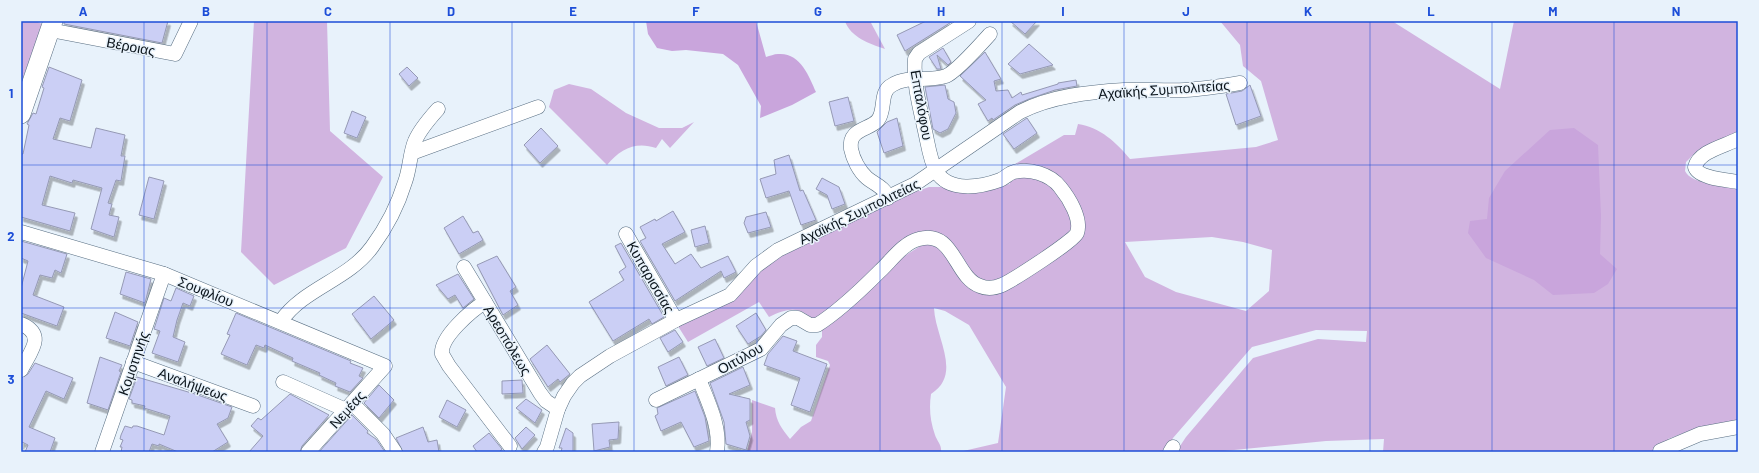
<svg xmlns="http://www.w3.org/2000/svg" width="1759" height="473" font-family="Barlow,sans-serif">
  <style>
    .green { fill: #d1b4e0; fill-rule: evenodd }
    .forest { fill: #c9a5dc }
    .building { fill: #cbcff5; stroke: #9599b4; filter: url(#shadow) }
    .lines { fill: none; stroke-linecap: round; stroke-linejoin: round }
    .street-casing { stroke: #586e82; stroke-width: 15 }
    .secondary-casing { stroke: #586e82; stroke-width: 20 }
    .street { stroke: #fff; stroke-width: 14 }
    .secondary { stroke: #fff; stroke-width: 19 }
    .grid { fill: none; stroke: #1d4ed8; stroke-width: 1; stroke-opacity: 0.55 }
    .labels { text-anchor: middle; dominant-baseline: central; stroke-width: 3; stroke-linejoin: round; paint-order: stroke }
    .street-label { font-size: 14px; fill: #0b141b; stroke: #e8f2fb }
    .neatline { fill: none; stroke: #1d4ed8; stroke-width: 1.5 }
    .grid-label { font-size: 13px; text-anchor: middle; font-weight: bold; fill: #1d4ed8 }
  </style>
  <defs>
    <filter id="shadow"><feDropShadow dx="2.5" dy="4.5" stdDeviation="0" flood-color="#0004"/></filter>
  </defs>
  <rect width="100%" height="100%" fill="#e8f2fb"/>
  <g class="green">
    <polygon points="21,21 35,21 42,24 21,84"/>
    <polygon points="254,21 327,21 330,131 383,177 346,248 274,285 241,252"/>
    <path d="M845,21h25l15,28c-15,-5 -35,-12 -40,-28z"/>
    <path d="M1220,21h172l108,68 14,-68h224v112l-43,20 -9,9 -1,9c6,13 39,15 53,18v232l-41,7 -29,11 4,13h-289l1,-13 -58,2 -112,11h-38l10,-15 67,-79 65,-19 48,3 1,-11 -51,-1 -64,17 -79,91 -7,14h-207l39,-9 8,-56 -37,-62 -24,-14 -11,-3c1,29 29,66 -3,86 -2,14 -1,27 4,41 2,6 7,10 6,17h-194l5,-20v-32l23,8c1,13 7,21 15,31l11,-12 10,-6 19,-56 -2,-4 -12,-4v-12l6,-8v-9l84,-73 16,-10 5,-11 -113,88c-13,-17 -27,-14 -45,-5l-10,-15 -71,40 -12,-19 90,-60 143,-69 20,-7h59l22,-3 -5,-14 59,-35h11l3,-11c22,3 39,19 52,35l126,-12 22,-7 -17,-59 -18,-15 -3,-21zM1212,237l31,5 29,8 -3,41 -23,20 -70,-19 -31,-15 -20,-35z"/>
    <path d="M569,84l22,5 35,24 33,15h23l12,-6 -24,26 -8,-9 -6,9c-20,-7 -36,1 -49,17l-58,-58 5,-17z"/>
  </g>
  <g class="forest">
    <path d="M646,21h110l10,36c4,-1 8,-3 12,-3 22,-2 31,22 38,38l-24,13 -32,13 1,-12 -23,-41 -15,-11 -37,-4 -14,1 -15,-3 -9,-14z"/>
    <polygon points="1574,128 1598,145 1601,216 1600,254 1617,269 1608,284 1594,293 1553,295 1534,280 1486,258 1468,233 1470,221 1487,219 1489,198 1505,171 1550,130"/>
  </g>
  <g class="building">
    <polygon points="64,21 168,21 162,43 64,24"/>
    <polygon points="926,21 953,21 905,51 897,35"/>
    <polygon points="1010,21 1037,21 1025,34"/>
    <polygon points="1029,44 1053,65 1020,74 1008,64"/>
    <polygon points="943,48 951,62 948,65 937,55 941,69 937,69 929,57"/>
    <polygon points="985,52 1001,79 994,81 996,91 1008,90 1012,98 1021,92 1022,95 1058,84 1058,83 1076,80 1077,86 1055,90 1029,99 1015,105 993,120 992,118 988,121 978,104 986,100 960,76"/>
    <polygon points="49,67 82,80 70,121 60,118 53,139 91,148 96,128 125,135 121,156 125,156 121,181 116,180 108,203 112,204 109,215 119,217 114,237 91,229 102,188 73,180 72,183 50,176 42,205 75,213 70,231 21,217 21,154 23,154 29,125 27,124 33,113 36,114 44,88 42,87"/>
    <polygon points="407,67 418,78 409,86 399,74"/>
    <polygon points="945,85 948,99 954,102 956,113 948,129 940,133 933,129 925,87"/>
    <polygon points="1250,85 1261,116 1236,125 1226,94 1242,91"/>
    <polygon points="848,97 854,121 835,126 829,102"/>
    <polygon points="352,111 366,117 357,138 344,133"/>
    <polygon points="897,118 903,146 884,153 877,132 887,122"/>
    <polygon points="1027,118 1037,133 1014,149 1003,134"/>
    <polygon points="541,128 558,146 540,163 524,145"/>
    <polygon points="789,155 800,191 803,190 816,220 801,225 789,191 766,198 760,179 776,174 774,160"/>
    <polygon points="149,177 164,181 154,219 139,215"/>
    <polygon points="822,178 839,187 845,204 832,209 827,195 816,189"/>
    <polygon points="673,211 685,232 662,244 675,264 691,254 701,268 728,256 736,272 724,278 721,271 675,301 640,241 646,238 640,227 655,219 656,221"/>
    <polygon points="766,212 771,227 748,233 744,223 746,217"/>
    <polygon points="463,216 473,233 478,231 483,240 459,254 444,228"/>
    <polygon points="705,226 709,243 695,247 691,230"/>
    <polygon points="21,241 67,254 61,273 55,270 52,278 40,275 33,295 64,307 57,326 21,313 21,288 28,261 21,258"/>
    <polygon points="621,243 664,317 652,324 649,319 613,341 589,302 624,280 619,272 626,267 615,246"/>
    <polygon points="497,256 516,287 510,291 518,305 503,315 477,265"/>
    <polygon points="126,272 151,279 145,303 120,294"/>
    <polygon points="458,274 474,299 463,308 455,295 448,299 436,285"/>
    <polygon points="176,288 194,296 190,306 183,303 177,320 173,337 185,342 178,362 152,353 160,331 154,329 164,298 171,301"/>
    <polygon points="374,296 394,320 371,339 352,314"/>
    <polygon points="115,312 138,322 130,346 106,338"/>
    <polygon points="236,313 351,361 350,363 363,368 359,376 363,378 350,392 335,386 336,383 319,375 320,373 292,361 293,358 265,345 264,348 256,345 247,365 221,354 230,335 227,334"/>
    <polygon points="756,313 766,330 761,336 748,344 736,326"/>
    <polygon points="675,330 683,342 668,352 660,338"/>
    <polygon points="783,336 797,341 793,351 827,364 810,412 791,405 800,378 764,365 768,354"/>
    <polygon points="715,339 724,358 707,366 698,347"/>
    <polygon points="547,345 570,374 560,382 558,379 548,387 530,359"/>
    <polygon points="100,357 122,365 119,371 121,372 108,410 87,403"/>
    <polygon points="679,357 688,375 666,386 658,367"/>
    <polygon points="35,363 73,378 64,399 46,391 29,427 55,438 50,452 25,452 28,445 22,442 21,445 21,378 28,374"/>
    <polygon points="743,367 750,385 729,394 750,399 750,420 746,422 750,436 746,450 726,444 724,422 710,383"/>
    <polygon points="137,377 195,394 232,407 228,418 217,424 228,442 212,452 178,452 159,444 159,446 152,444 149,452 121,452 122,447 120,447 123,440 120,439 121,435 125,426 132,428 133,426 137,426 164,435 170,416 144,408 145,406 132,403 132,400 129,399"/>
    <polygon points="522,380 523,393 502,394 502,381"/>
    <polygon points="379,385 394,400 379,418 364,403"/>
    <polygon points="695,391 705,417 709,441 694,447 681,422 661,431 655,416 658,414 657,408"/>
    <polygon points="290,394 329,415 302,446 300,452 249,452 263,436 251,426 258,418 261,420"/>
    <polygon points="526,399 542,410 535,423 516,408"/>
    <polygon points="447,400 466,410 457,427 439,417"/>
    <polygon points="352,415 368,431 367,433 376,439 385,452 319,452"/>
    <polygon points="619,422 618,439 609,440 610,447 594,451 592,424"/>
    <polygon points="423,427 428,442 437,440 439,452 403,452 396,438"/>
    <polygon points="526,427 535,435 522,449 515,438"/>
    <polygon points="566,428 573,433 573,452 561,452 562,448 559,448"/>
    <polygon points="489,433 502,449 499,452 477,452 473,446"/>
  </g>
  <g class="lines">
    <g class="street-casing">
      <g id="street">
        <polyline points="50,30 175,54 191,21"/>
        <path d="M1738,139c-13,7 -39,12 -43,28 3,11 32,13 43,15"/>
        <polyline points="412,153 538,107"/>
        <path d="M888,198c-3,-11 -14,-14 -21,-20 -8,-7 -14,-19 -16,-29 -3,-21 19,-19 27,-29 8,-10 1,-28 14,-35 16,-10 37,-3 54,-9 10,-4 35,-32 44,-42"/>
        <polyline points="21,232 164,274 385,366 308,452"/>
        <polyline points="626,234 676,320"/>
        <polyline points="464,267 540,393 546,401 558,409"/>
        <path d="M485,302c-13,8 -45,35 -43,52l7,12 61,80"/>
        <path d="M281,321c23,-33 67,-41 91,-74 14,-19 26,-42 33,-65 5,-13 5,-30 10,-41 5,-12 15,-23 23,-32"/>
        <path d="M21,324c26,11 9,28 0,46"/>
        <polyline points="133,362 253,406"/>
        <path d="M699,379c9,23 22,48 18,73"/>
        <polyline points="283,382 346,410"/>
        <path d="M656,400l105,-51 20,-24 10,-7h7l12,7h7c21,-13 45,-36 63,-54 11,-10 23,-28 39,-32 35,-10 36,39 61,47 7,3 15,2 22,-1 11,-5 72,-44 75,-52 5,-14 -8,-35 -17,-46 -10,-13 -31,-19 -46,-15 -5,1 -9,6 -14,8 -19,7 -51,13 -64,-9 -6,-11 -8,-27 -11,-40 -5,-23 -12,-48 -10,-72l4,-6 50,-32"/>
        <polyline points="352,403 383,434 395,452"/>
        <polyline points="1660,451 1700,434 1738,427"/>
        <polyline points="102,452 164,274"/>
        <path d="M544,452l3,-5 11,-38 6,-13 9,-13 7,-7 30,-20 66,-36 54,-25 26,-29 22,-16 137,-66 105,-72c31,-16 70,-20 104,-22 20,-1 41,1 61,0 19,-1 37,-4 55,-7"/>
        <polyline points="1170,452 1173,447"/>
      </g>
    </g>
    <g class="secondary-casing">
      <polyline id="secondary" points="21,114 53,21"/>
    </g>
    <use href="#street" class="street"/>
    <use href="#secondary" class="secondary"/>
  </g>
  <path class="grid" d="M144,21v431M267,21v431M390,21v431M512,21v431M634,21v431M757,21v431M880,21v431M1002,21v431M1124,21v431M1247,21v431M1370,21v431M1492,21v431M1614,21v431M21,165h1717M21,308h1717"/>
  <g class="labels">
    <g class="street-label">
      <text transform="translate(131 46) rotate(11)">Βέροιας</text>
      <text transform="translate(1164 89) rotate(-4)">Αχαϊκής Συμπολιτείας</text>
      <text transform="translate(922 105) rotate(80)">Επταλόφου</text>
      <text transform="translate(859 211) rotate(-26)">Αχαϊκής Συμπολιτείας</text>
      <text transform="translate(651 277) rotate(60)">Κυπαρισσίας</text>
      <text transform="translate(206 291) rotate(22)">Σουφλίου</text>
      <text transform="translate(508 340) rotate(59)">Αρεοπόλεως</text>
      <text transform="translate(740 358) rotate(-29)">Οιτύλου</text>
      <text transform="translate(133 363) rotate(-71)">Κομοτηνής</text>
      <text transform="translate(193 384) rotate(20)">Αναλήψεως</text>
      <text transform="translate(347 409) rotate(-48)">Νεμέας</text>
    </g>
  </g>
  <rect width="1759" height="473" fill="none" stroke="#e8f2fb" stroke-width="44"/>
  <rect x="22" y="22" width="1715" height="429" class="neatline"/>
  <g class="grid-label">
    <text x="83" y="16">A</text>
    <text x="206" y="16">B</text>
    <text x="328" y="16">C</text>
    <text x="451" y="16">D</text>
    <text x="573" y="16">E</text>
    <text x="696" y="16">F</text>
    <text x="818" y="16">G</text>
    <text x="941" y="16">H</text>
    <text x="1063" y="16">I</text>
    <text x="1186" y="16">J</text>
    <text x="1308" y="16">K</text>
    <text x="1431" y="16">L</text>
    <text x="1553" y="16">M</text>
    <text x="1676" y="16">N</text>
    <text x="11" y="98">1</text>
    <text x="11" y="241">2</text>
    <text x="11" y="384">3</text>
  </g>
</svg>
